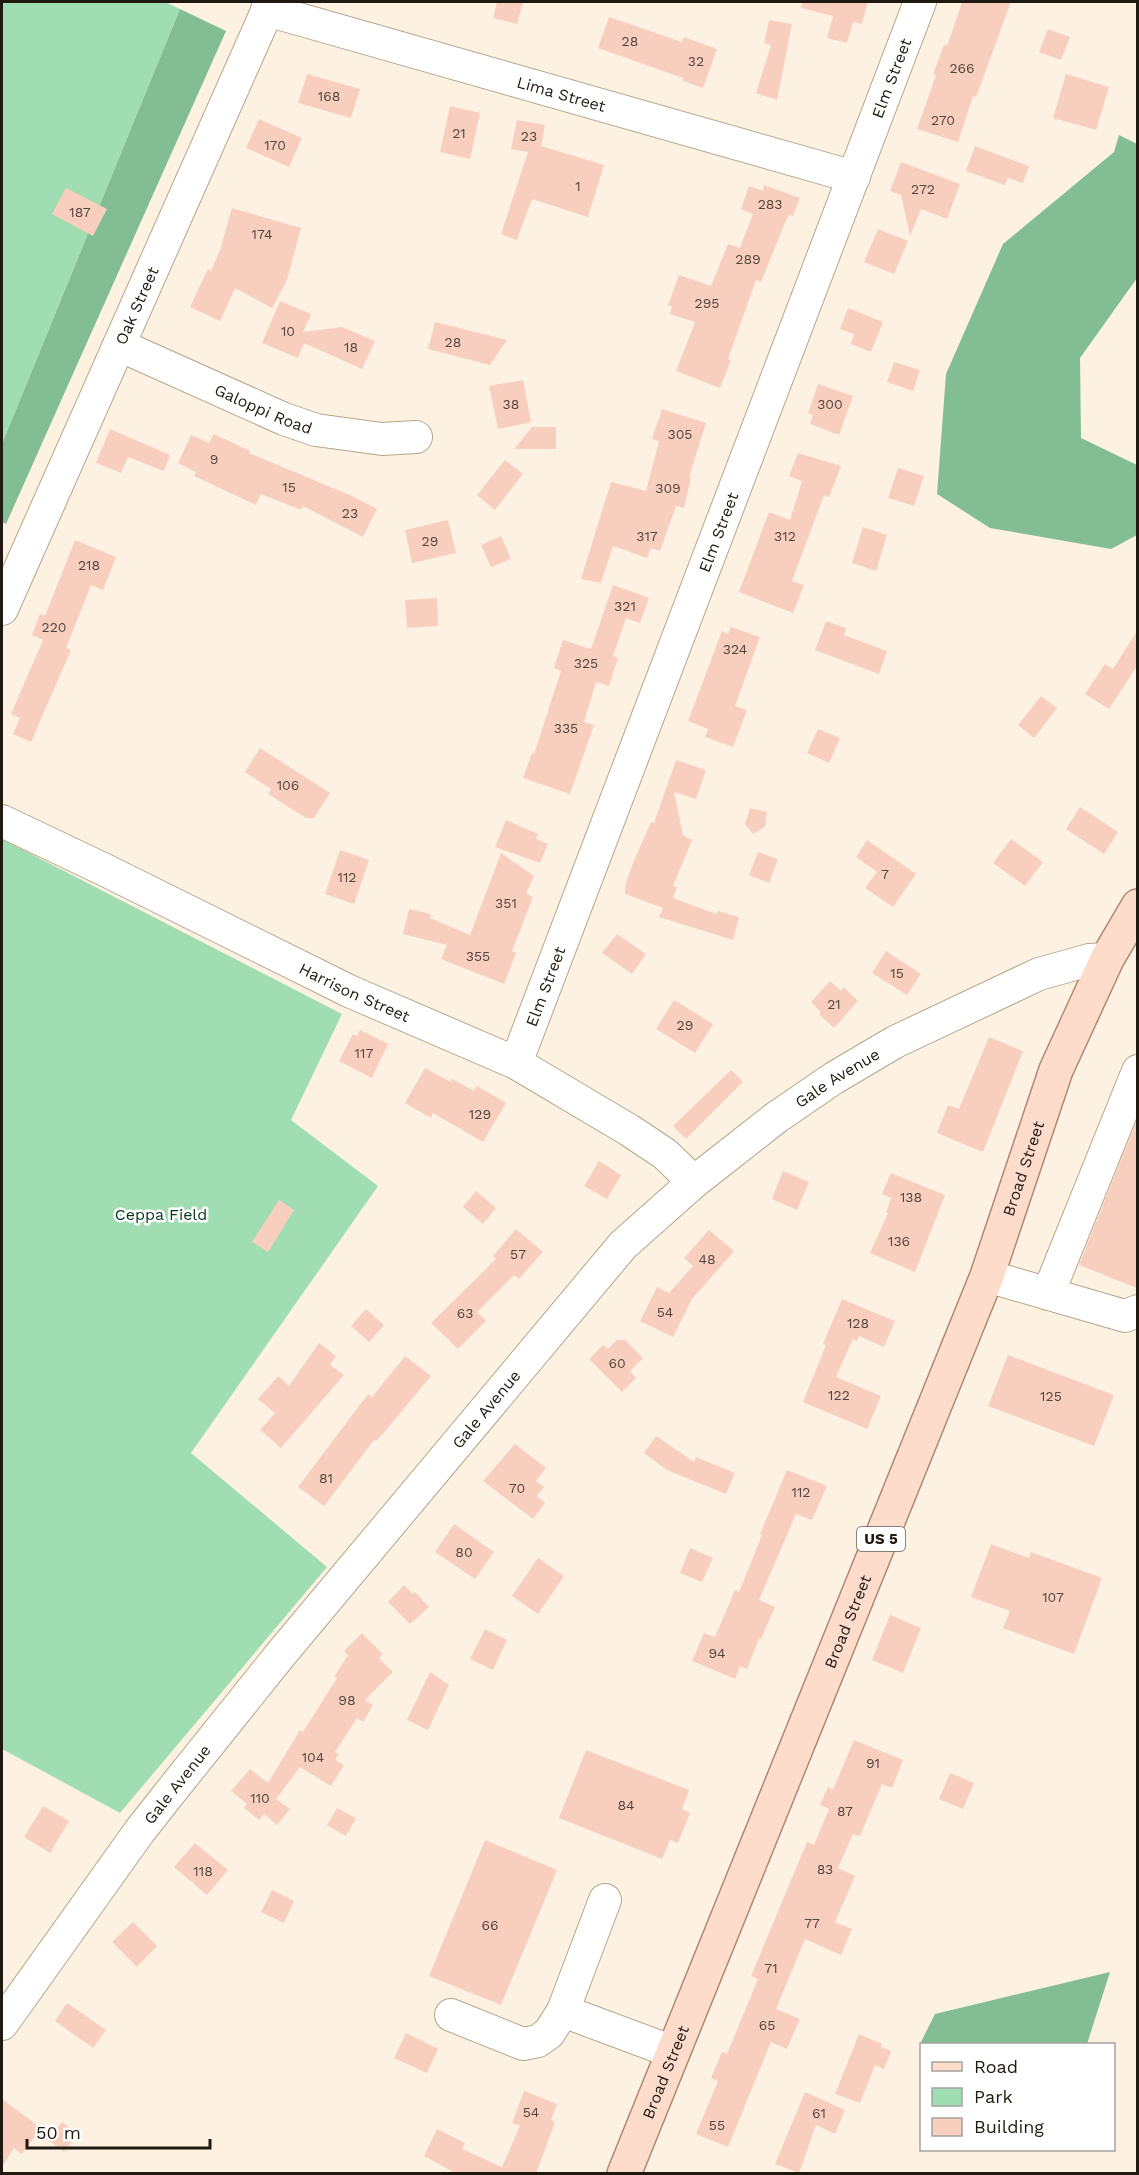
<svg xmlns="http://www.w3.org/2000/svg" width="1139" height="2175" font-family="'Work Sans',sans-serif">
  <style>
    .green { fill: #a1ddb2 }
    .forest { fill: #82bd93 }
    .building { fill: #f8cfbf }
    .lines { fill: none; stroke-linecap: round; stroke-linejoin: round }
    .minor-casing { stroke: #b5a58b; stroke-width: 34 }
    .major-casing { stroke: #af8874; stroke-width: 36 }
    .minor { stroke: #fff; stroke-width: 32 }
    .major { stroke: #fddccc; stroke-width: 33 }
    .labels { text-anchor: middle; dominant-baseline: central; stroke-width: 5; stroke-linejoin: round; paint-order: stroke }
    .number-label { font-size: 14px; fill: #55463b }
    .shield { fill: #fff; stroke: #625e57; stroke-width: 1.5 }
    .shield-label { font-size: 15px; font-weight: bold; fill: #1f190f }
    .street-label { font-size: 16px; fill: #1f190f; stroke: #fff }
    .park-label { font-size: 16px; fill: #043419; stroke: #fff }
  </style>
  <rect width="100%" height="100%" fill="#fdf2e2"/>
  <g class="green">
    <polygon points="2,2 165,2 180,9 2,444"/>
    <polygon points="2,839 342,1014 291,1120 378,1186 191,1453 327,1567 120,1813 2,1749"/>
  </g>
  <g class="forest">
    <polygon points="180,9 226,31 6,524 2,522 2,444"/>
    <polygon points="1119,135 1137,144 1137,278 1080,358 1081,438 1137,465 1137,535 1111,549 990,528 937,494 946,374 1003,244 1114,152"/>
    <polygon points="1110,1972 1087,2044 920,2044 935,2014"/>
  </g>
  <g class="building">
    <polygon points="497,2 523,2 517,24 493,18"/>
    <polygon points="802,2 868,2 862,24 853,22 847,43 827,38 833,16 801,8"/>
    <polygon points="962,2 1011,2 976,97 973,96 958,142 917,129 936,75 933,74 944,45 947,46"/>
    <polygon points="609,17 682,42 684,37 717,49 703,88 683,81 683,78 598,48"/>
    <polygon points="769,20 792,24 777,100 756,93 771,45 764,43"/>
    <polygon points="1048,29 1070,37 1061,60 1039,52"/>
    <polygon points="307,74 360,89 351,118 298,103"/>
    <polygon points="1066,74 1109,87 1096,130 1053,118"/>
    <polygon points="450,106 480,113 470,159 440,152"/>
    <polygon points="259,119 302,138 289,167 246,148"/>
    <polygon points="517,120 545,125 541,146 604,165 588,217 532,199 517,240 501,234 528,152 511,149"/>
    <polygon points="975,146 1029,166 1023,183 1008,178 1005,185 966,171"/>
    <polygon points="901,162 960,184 947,219 921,209 910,236 901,195 890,191"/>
    <polygon points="764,185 800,198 793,216 789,214 784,225 761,282 756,280 728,359 731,360 720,388 676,371 695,322 670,314 672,307 668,305 679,275 711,286 728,244 740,248 753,214 741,209 749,186 763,191"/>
    <polygon points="66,188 107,209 93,236 52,214"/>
    <polygon points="232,208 301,228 287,280 272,308 235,288 220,321 190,307 208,269 211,271 220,250"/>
    <polygon points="878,229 908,241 894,274 864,262"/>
    <polygon points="280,301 311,314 303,332 342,327 375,341 362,369 304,343 298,358 262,343"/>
    <polygon points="848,308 883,322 871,352 851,344 854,334 840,329"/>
    <polygon points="435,322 507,340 490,365 428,349"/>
    <polygon points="894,362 920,370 913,391 887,382"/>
    <polygon points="523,380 531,422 498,429 489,386"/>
    <polygon points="818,384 853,396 839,435 810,424 813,415 808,413"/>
    <polygon points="662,409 706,423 689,477 691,477 684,508 676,506 660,551 651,548 647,558 613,546 601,583 581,579 611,482 646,491 659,441 652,439"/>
    <polygon points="532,427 556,427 556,449 514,449"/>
    <polygon points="110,429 170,455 164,471 128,457 121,473 96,463"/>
    <polygon points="214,434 250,451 249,453 352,496 377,509 363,537 303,506 301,510 261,494 256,505 194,476 196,472 178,463 191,435 209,443"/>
    <polygon points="798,453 841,466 829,497 824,495 792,581 804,585 793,613 739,592 769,512 790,520 802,481 789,476"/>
    <polygon points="505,460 523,474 495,510 477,495"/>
    <polygon points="898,468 924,476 914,506 888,498"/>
    <polygon points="448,520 456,553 412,563 405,530"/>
    <polygon points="863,527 887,535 876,571 852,563"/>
    <polygon points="501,536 511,559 491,567 481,545"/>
    <polygon points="75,540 116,557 103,590 91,585 66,648 71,650 31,742 13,734 20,718 11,714 43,640 32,635 40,614 45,616"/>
    <polygon points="613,585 649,598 640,623 626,618 613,656 618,658 609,686 596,682 584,722 594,725 570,794 523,778 532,753 534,754 561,671 554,668 563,640 591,649"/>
    <polygon points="437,598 438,626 407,628 405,600"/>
    <polygon points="826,621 846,628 844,635 887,651 879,674 815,650"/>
    <polygon points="731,627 760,637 735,706 747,710 733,747 705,737 708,729 688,721 722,631 728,634"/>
    <polygon points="1137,631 1137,666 1109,709 1085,694 1105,664 1113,669"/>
    <polygon points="1041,696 1057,708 1034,738 1018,725"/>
    <polygon points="818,729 840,738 829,763 807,753"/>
    <polygon points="260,748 330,793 314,818 306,818 268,794 271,789 245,772"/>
    <polygon points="676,760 706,770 696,799 674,792 683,835 692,840 673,886 677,887 673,898 716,914 718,911 739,917 733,940 659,917 663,908 625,894 625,886 633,863 651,822 654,823"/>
    <polygon points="1080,807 1118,832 1104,854 1066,829"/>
    <polygon points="750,808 767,812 765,827 753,834 745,824"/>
    <polygon points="506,820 538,834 536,839 548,844 540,863 495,847"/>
    <polygon points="1011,839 1043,862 1025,886 993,863"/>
    <polygon points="867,840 916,874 893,907 865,888 877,872 856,857"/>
    <polygon points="340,850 369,860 354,904 325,894"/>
    <polygon points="758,852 778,859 769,883 749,875"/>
    <polygon points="501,853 534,876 526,894 533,897 512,951 516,953 504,984 441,959 447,945 403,934 409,909 431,914 430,918 470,935"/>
    <polygon points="617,934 646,954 632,974 602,953"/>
    <polygon points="886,951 921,974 907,995 872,973"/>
    <polygon points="830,981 841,991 844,987 858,1001 834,1028 820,1015 820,1011 811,1002"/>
    <polygon points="674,1000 713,1024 695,1053 656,1029"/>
    <polygon points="360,1030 388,1044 372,1078 339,1061 353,1034 357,1036"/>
    <polygon points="989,1037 1023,1051 983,1152 937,1133 948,1105 959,1109"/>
    <polygon points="425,1068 451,1082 452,1079 474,1091 477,1086 506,1103 483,1142 433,1113 431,1118 405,1103"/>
    <polygon points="731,1070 743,1082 686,1139 673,1126"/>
    <polygon points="1137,1120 1137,1288 1079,1265"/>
    <polygon points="599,1161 621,1175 607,1199 584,1186"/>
    <polygon points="783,1171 809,1182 797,1210 772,1199"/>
    <polygon points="891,1173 945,1195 915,1272 870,1253 888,1213 886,1213 891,1198 882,1194"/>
    <polygon points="476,1191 496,1208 483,1224 463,1207"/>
    <polygon points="279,1200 294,1210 268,1252 252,1242"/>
    <polygon points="516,1229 543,1252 519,1279 514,1275 477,1312 486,1321 458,1349 431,1323 496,1259 493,1256"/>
    <polygon points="709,1230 734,1251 692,1299 673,1337 640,1321 657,1287 669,1293 693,1266 684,1258"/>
    <polygon points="842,1299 895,1321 884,1347 859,1336 857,1341 853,1339 836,1377 881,1396 867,1429 803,1402 826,1345 823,1344"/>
    <polygon points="366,1309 384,1325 369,1342 351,1326"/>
    <polygon points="617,1340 625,1340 643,1358 630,1371 636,1378 622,1392 589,1359 603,1345 608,1349"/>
    <polygon points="319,1343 336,1356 330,1365 344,1375 281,1448 260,1430 275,1413 258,1399 278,1376 289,1386"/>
    <polygon points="1008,1355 1114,1395 1094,1446 988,1406"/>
    <polygon points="405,1356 431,1376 381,1436 376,1441 374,1440 324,1506 298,1487 368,1394 372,1397"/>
    <polygon points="656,1436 694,1462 696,1457 735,1473 726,1494 667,1470 644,1453"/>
    <polygon points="515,1444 546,1468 536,1481 544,1487 537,1496 545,1503 533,1519 483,1481"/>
    <polygon points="787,1470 827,1486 812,1520 796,1514 759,1600 775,1607 761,1639 759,1638 747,1669 740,1666 735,1679 692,1661 704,1633 715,1637 735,1590 739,1592 762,1535 760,1534"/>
    <polygon points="454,1524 494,1552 475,1579 435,1552"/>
    <polygon points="991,1544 1029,1558 1031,1552 1102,1578 1074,1654 1003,1628 1010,1611 971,1597"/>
    <polygon points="690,1548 713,1558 702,1582 680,1573"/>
    <polygon points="538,1558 564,1576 538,1614 512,1596"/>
    <polygon points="404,1585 413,1594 415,1592 429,1607 410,1624 388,1602"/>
    <polygon points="890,1615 921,1628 903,1673 872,1660"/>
    <polygon points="485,1629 507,1640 493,1670 470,1659"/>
    <polygon points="362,1633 383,1654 379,1658 393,1672 365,1700 373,1705 363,1722 357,1718 335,1752 339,1754 335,1760 344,1765 331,1786 300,1767 276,1799 290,1809 277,1825 264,1814 259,1820 244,1808 247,1804 231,1791 250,1769 268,1783 300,1730 303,1732 337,1678 334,1677 348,1655 344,1651"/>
    <polygon points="430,1672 449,1685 428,1730 407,1720"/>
    <polygon points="854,1740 903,1760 892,1788 882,1784 860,1836 853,1834 838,1868 855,1876 835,1922 852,1929 841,1955 805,1939 776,2009 800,2019 787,2049 771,2042 728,2147 696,2134 718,2081 711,2078 722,2052 727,2054 758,1979 751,1976 807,1842 814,1845 829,1809 820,1805 828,1787 833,1790"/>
    <polygon points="586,1750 689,1790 682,1809 690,1813 678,1843 670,1840 662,1859 559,1818"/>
    <polygon points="950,1773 974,1783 963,1809 939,1799"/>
    <polygon points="43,1806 69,1821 50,1853 24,1837"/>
    <polygon points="337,1808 356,1818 346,1836 327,1825"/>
    <polygon points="485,1840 557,1870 501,2005 429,1976"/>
    <polygon points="195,1843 228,1870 207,1895 174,1867"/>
    <polygon points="272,1890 294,1901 284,1923 261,1912"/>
    <polygon points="133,1922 157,1946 137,1967 112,1942"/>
    <polygon points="67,2003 106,2030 93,2048 55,2021"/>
    <polygon points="406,2033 438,2049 427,2073 394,2058"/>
    <polygon points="859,2034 882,2044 881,2047 891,2051 884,2069 875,2065 860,2103 835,2094"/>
    <polygon points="524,2091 557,2104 551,2120 555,2122 536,2174 457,2174 424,2156 437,2129 465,2143 462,2149 502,2167 520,2126 512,2123"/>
    <polygon points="805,2092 845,2110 835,2134 816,2125 799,2173 775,2164"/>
    <polygon points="2,2099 41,2128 22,2154 14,2148 2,2167"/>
    <polygon points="62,2122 78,2134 64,2152 48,2140"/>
  </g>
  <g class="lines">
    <g class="minor-casing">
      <g id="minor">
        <path id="s1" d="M267,10l587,167"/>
        <path id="s2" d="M119,345l165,74 32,11 66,9 34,-2"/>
        <path id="s3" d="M2,609l269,-607"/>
        <path id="s4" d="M2,821l103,49 244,121 167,72 113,67 36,24 29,28"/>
        <path id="s5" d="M516,1063l404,-1061"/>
        <polyline points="987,1276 1125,1316 1138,1311"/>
        <polyline points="1048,1294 1138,1071"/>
        <polyline points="605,1900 563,2011 673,2052"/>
        <polyline points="451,2015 523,2044 538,2041 549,2033 563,2011"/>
        <path id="s6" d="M2,2024l137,-192 29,-37 113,-141 342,-409 71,-63 83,-65 57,-39 61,-36 144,-68 50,-14 18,-1"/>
      </g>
    </g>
    <g class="major-casing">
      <g id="major">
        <path id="s7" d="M624,2174l363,-898 69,-206 51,-111 31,-53"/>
      </g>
    </g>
    <use href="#minor" class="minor"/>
    <use href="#major" class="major"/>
  </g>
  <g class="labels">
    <g class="number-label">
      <text x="630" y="41">28</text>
      <text x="696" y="61">32</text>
      <text x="962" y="68">266</text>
      <text x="329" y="96">168</text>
      <text x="943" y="120">270</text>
      <text x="459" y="133">21</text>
      <text x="529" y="136">23</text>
      <text x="275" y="145">170</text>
      <text x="578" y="186">1</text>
      <text x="923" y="189">272</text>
      <text x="770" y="204">283</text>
      <text x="80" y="212">187</text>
      <text x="262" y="234">174</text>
      <text x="748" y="259">289</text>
      <text x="707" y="303">295</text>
      <text x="288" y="331">10</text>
      <text x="453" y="342">28</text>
      <text x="351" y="347">18</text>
      <text x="511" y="404">38</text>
      <text x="830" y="404">300</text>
      <text x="680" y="434">305</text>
      <text x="214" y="459">9</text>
      <text x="289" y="487">15</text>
      <text x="668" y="488">309</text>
      <text x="350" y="513">23</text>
      <text x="647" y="536">317</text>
      <text x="785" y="536">312</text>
      <text x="430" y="541">29</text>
      <text x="89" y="565">218</text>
      <text x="625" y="606">321</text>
      <text x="54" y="627">220</text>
      <text x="735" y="649">324</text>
      <text x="586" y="663">325</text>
      <text x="566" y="728">335</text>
      <text x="288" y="785">106</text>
      <text x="885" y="874">7</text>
      <text x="347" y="877">112</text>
      <text x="506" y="903">351</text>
      <text x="478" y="956">355</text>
      <text x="897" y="973">15</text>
      <text x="834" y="1004">21</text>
      <text x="685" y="1025">29</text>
      <text x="364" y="1053">117</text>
      <text x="480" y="1114">129</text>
      <text x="911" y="1197">138</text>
      <text x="899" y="1241">136</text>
      <text x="518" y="1254">57</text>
      <text x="707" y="1259">48</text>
      <text x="665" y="1312">54</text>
      <text x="465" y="1313">63</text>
      <text x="858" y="1323">128</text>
      <text x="617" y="1363">60</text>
      <text x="839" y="1395">122</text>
      <text x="1051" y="1396">125</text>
      <text x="326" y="1478">81</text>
      <text x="517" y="1488">70</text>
      <text x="801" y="1492">112</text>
      <text x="464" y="1552">80</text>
      <text x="1053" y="1597">107</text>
      <text x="717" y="1653">94</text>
      <text x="347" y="1700">98</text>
      <text x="313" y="1757">104</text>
      <text x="873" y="1763">91</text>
      <text x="260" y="1798">110</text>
      <text x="626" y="1805">84</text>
      <text x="845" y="1811">87</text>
      <text x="825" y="1869">83</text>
      <text x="203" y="1871">118</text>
      <text x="812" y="1923">77</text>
      <text x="490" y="1925">66</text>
      <text x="771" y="1968">71</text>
      <text x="767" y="2025">65</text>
      <text x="531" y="2112">54</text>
      <text x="819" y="2113">61</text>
      <text x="717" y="2125">55</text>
    </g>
    <rect class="shield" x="857" y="1527" width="48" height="24" rx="4.5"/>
    <g class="shield-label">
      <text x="881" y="1539">US 5</text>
    </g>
    <g class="street-label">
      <text stroke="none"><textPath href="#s5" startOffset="1054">Elm Street</textPath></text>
      <text stroke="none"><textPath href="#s1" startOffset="306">Lima Street</textPath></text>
      <text stroke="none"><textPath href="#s3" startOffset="332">Oak Street</textPath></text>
      <text stroke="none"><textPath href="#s2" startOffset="158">Galoppi Road</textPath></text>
      <text stroke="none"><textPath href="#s5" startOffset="568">Elm Street</textPath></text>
      <text stroke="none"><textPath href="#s5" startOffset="82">Elm Street</textPath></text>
      <text stroke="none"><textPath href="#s4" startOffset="392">Harrison Street</textPath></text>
      <text stroke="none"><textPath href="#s6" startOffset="1269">Gale Avenue</textPath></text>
      <text stroke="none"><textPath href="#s7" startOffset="1082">Broad Street</textPath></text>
      <text stroke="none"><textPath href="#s6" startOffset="783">Gale Avenue</textPath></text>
      <text stroke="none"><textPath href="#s7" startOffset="596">Broad Street</textPath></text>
      <text stroke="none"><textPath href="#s6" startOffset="297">Gale Avenue</textPath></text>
      <text stroke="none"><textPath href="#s7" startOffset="110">Broad Street</textPath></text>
    </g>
    <g class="park-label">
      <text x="161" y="1214">Ceppa Field</text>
    </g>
  </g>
  <rect width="1139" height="2175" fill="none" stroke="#1f190f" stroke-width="6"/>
  <rect x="920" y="2043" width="195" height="108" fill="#ffffff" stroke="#a5a39f" stroke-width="1.5"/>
  <rect x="932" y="2062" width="30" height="9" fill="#fddccc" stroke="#a5a39f" stroke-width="1.5"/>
  <text x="974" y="2073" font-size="18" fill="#1f190f">Road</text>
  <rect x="932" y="2088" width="30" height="18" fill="#a1ddb2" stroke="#a5a39f" stroke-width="1.5"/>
  <text x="974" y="2103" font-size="18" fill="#1f190f">Park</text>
  <rect x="932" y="2118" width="30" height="18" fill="#f8cfbf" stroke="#a5a39f" stroke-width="1.5"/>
  <text x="974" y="2133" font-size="18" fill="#1f190f">Building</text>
  <path d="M27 2139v9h183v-9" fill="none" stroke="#1f190f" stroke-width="3"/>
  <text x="36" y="2139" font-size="18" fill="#1f190f" stroke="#ffffff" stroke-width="4.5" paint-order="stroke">50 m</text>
</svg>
